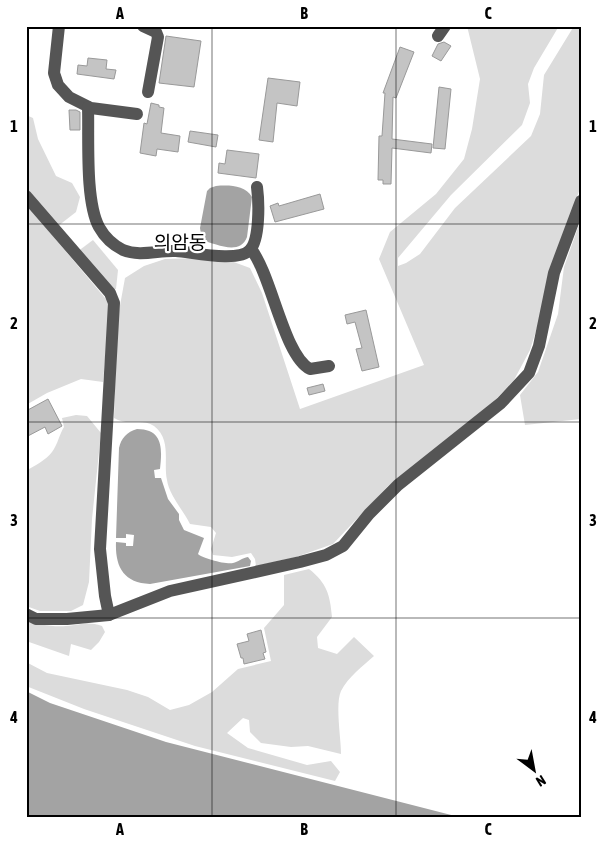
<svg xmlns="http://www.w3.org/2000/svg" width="607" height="843" font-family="'Asap Condensed','Noto Sans KR',sans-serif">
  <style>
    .green { fill: #dcdcdc }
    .water { fill: #a3a3a3 }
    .building { fill: #c4c4c4; stroke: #999 }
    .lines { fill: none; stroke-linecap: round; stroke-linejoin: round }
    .minor { stroke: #555; stroke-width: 12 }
    .grid { fill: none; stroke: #000; stroke-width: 1; stroke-opacity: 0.55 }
    .labels { text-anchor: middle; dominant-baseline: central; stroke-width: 4.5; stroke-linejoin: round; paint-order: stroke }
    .quarter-label { font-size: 19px; fill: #000; stroke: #fff }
    .neatline { fill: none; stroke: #000; stroke-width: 2 }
    .grid-label { font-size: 16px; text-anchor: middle; font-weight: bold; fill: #000 }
  </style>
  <rect width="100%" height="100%" fill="#fff"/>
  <g class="green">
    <path d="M467,26h92l-25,42 -6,16 2,19 -8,22 -71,70 -53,63v8l8,-3 14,-9 35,-46 76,-72 9,-22 4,-39 30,-49h7v160l-33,89 -7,40 -11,35 -16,30 -25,27 -101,79 -55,58 -37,13 -40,9 -1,-7 -4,-6 -19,4 -19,-2 -2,-6 5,-16 -5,-6 -21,-3c-7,-14 -21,-29 -23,-44 -4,-18 5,-40 -13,-54 -13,-9 -26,1 -40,-8l3,-96 8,-44 19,-12 21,-7 34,-1 32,3 19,7 12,25 38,116 124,-44 -45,-106 11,-27 46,-38 28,-35 8,-30 8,-50z"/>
    <polygon points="26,115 33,118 38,139 56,176 72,183 80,197 76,212 58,226 26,187"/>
    <polygon points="26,204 110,304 103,382 81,379 47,393 26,405"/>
    <polygon points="581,219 581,378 579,391 581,419 525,425 520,395 538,372 558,314 564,267"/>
    <polygon points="93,240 118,270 116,289 111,289 77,252"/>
    <path d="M76,415l11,1 14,17 -9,86 -3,63 -6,23 -12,6h-31l-14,-5v-135c8,-5 20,-11 26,-19 6,-8 7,-17 12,-25l-2,-9z"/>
    <path d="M309,569c18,14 21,26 23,48l-15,20 1,11 19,6 17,-17 20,19c-11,10 -26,21 -33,35 -6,13 0,47 0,63l-33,-8 -17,1 -30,-4 -11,-11 -1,-12 -6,-2 -16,15 21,15 59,17 24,-4 9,11 -5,9 -140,-35 -111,-37 -58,-23v-24l21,11 80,17 21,7 22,13 19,-5 23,-13 26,-23 33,-8 -7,-33 20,-23v-30z"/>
    <path d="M26,620c11,5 28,7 40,6 16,-1 21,-5 36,0l3,6 -6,10 -8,8 -20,-6 -2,12 -40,-14 -3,6z"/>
  </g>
  <g class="water">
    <path d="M216,186c13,-1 29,-1 36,11l-5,40c-7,19 -31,7 -45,3l-2,-12 7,-37 3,-3z"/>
    <path d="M137,429c27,0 25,21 23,40l-6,1 1,8h6l7,21 11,15v6l5,10 20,8 -6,16c4,4 29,11 35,9 5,-1 9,-5 15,-6l3,4 -1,5 -100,18c-27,-1 -35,-18 -34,-42l10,1v3h7l1,-11 -8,-1v4h-10l3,-90c2,-10 8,-16 18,-19z"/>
    <polygon points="26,691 50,703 166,742 459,817 26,817"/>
  </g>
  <g class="building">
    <polygon points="166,36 201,41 194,87 159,83"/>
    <polygon points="444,42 451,46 441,61 432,56 438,44"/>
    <polygon points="400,47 414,52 396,98 393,97 392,139 432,144 431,153 392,148 391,184 383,184 383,180 378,180 379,136 382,136 385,93 383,93"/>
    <polygon points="88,58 107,60 106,69 116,70 114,79 77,74 78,65 87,66"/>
    <polygon points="268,78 300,82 297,106 277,103 273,142 259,140"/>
    <polygon points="439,87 451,89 445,149 433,148"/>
    <polygon points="151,103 159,105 159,107 164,108 161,133 180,136 178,152 157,149 156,156 140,153 144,123 147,124"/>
    <polygon points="69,110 76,110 80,112 80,130 70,130"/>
    <polygon points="190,131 218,135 216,147 188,142"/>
    <polygon points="227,150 259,154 256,178 218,173 219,163 225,164"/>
    <polygon points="320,194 324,209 275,222 270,206 278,203 279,206"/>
    <polygon points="366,310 379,367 362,371 356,349 362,348 355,322 347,324 345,315"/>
    <polygon points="323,384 325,391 309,395 307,388"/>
    <polygon points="48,399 62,426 48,434 45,427 26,437 26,411"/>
    <polygon points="261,630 266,652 263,653 265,659 244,664 243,658 241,658 237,644 249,641 247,634"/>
  </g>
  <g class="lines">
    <g class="minor">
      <polyline points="59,26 54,73 58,85 69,97 91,108 137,114"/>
      <polyline points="143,26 156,32 158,37 148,92"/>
      <polyline points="438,36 445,26"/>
      <path d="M88,107c1,31 -3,94 11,120 5,9 14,18 24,23 17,7 36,0 53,1 16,1 62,12 74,-1 10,-11 9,-48 7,-63"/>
      <polyline points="26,196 110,293 114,303 100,549 105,596 109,615"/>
      <path d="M251,249c21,27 33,107 59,120l19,-3"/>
      <polyline points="26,614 36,619 67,619 109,615 170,591 300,562 326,555 343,546 369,514 398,485 501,403 529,373 539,346 554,273 581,201"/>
    </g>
  </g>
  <path class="grid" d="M212,26v791M396,26v791M26,224h555M26,422h555M26,618h555"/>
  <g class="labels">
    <g class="quarter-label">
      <text x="180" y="242">의암동</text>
    </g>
  </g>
  <rect width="607" height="843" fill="none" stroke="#ffffff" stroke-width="55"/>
  <g transform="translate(534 770) rotate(148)" stroke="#ffffff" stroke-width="4" paint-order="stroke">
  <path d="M0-4L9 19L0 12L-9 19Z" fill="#000000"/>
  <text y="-8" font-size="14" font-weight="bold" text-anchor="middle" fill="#000000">N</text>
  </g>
  <rect x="28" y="28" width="552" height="788" class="neatline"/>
  <g class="grid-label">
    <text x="120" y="19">A</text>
    <text x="304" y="19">B</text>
    <text x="488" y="19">C</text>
    <text x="14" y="132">1</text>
    <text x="593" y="132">1</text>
    <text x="14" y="329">2</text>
    <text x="593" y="329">2</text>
    <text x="14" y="526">3</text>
    <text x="593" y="526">3</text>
    <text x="14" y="723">4</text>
    <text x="593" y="723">4</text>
    <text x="120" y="835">A</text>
    <text x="304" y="835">B</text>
    <text x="488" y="835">C</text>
  </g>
</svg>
